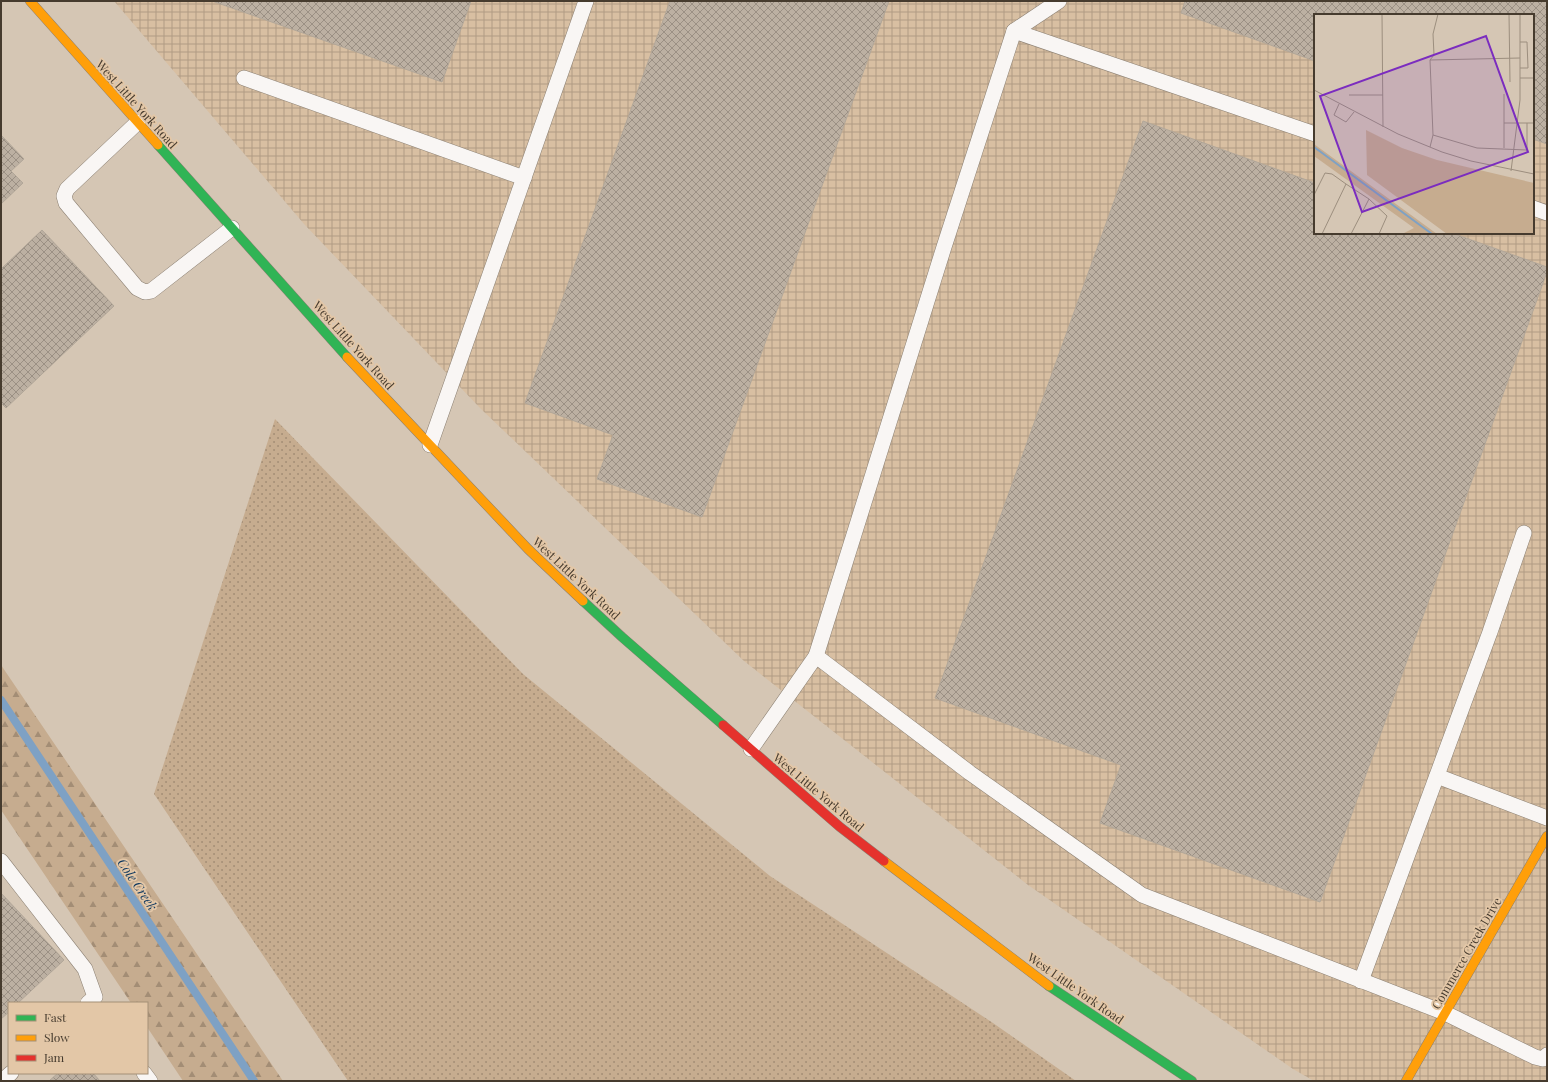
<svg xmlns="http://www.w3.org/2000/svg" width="1548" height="1082" font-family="'Playfair Display',serif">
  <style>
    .industrial { fill: url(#industrial-grid); fill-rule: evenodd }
    .grass { fill: url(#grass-dots) }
    .forest { fill: url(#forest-firs) }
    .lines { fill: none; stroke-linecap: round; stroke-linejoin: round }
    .stream { stroke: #7ea1c4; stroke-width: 8 }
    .building { fill: url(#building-cross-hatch); stroke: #b2a799 }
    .lane-casing { stroke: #8c8073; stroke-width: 16 }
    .fast-casing { stroke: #8c8073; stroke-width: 10 }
    .slow-casing { stroke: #8c8073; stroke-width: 10 }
    .jam-casing { stroke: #8c8073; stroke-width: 10 }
    .lane { stroke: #f9f6f4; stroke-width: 15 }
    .fast { stroke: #30b455; stroke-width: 9 }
    .slow { stroke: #ff9f0a; stroke-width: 9 }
    .jam { stroke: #e5322d; stroke-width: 9 }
    .labels { text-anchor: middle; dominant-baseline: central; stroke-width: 3.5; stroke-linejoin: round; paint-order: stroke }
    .street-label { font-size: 12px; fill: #463b2e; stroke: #e3c7a7 }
    .water-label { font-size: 13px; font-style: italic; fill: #0d375e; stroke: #e3c7a7 }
    .inset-river { fill: none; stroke: #7ea1c4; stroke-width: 2 }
    .inset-road { fill: none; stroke: #9c8e7e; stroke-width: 1 }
    .view { fill: #7b2cbf; fill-opacity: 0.15; stroke: #7b2cbf; stroke-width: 2 }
    .inset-edge { fill: none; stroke: #463b2e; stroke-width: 2 }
  </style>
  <defs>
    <pattern id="industrial-grid" width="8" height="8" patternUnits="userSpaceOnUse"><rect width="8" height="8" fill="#d8bfa2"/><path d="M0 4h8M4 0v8" fill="none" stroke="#b19c84"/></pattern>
    <pattern id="grass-dots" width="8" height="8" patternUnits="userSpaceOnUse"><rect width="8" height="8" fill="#c6ac8f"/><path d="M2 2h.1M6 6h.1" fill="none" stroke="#a38d75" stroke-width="1.8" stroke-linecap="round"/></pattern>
    <pattern id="forest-firs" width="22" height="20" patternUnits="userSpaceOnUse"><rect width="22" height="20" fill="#c6ac8f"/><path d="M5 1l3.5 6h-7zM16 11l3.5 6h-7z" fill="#a38d75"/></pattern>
    <pattern id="building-cross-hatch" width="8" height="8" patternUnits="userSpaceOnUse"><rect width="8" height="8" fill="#bcb0a2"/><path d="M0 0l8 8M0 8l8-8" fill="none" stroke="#9b9084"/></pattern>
  </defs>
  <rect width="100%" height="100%" fill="#d5c6b4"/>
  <path class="industrial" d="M114,1h1433v1080h-233l-21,-12 -265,-184 -284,-224 -263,-252 -177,-185zM1315,15h218v218h-218z"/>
  <polygon class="grass" points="275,419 523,674 770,876 993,1023 1076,1081 348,1081 154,794"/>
  <polygon class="forest" points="1,665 283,1081 183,1081 147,1027 147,1003 131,1003 1,810"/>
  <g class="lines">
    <polyline class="stream" points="1,700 254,1081"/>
  </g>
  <g class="building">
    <polygon points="212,1 471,1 442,82"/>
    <polygon points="670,1 889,1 702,517 597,479 613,435 525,403"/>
    <polygon points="1185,1 1547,1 1547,144 1533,139 1533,15 1315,15 1315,61 1181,13"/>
    <polygon points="1143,121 1315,183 1315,233 1452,233 1547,267 1547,272 1320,902 1100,823 1121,765 935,698"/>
    <polygon points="1,135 24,159 11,171 23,183 1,204"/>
    <polygon points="42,230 114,306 6,408 1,403 1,269"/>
    <polygon points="1,893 64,960 18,1003 9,1003 9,1012 1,1019"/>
    <polygon points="58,1073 93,1073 100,1081 49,1081"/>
  </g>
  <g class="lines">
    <g class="lane-casing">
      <g id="lane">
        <polyline points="1014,31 1315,134"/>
        <polyline points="244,78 524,178"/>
        <polyline points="138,122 67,189 64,196 66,203 137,288 145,292 151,291 232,228"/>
        <polyline points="1533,208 1547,213"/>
        <polyline points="430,445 586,1"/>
        <polyline points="816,656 970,773 1142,895 1445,1013 1535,1057 1543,1059 1547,1055"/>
        <polyline points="751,749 816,656 944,247 1014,31 1059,1"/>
        <polyline points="1437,776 1547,818"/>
        <polyline points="1,861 85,969 95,997 88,1003"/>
        <polyline points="1361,981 1490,632 1524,533"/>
        <polyline points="144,1073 150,1081"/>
        <polyline points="2,1081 11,1073"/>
      </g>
    </g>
    <g class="fast-casing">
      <g id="fast">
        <polyline points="158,145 347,357"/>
        <polyline points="583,601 622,637 723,725"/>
        <polyline points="1049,986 1192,1081"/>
      </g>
    </g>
    <g class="slow-casing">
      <g id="slow">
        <polyline points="30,1 158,145"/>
        <polyline points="347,357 528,549 583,601"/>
        <polyline points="884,861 1049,986"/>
        <polyline points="1406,1081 1547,836"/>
      </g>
    </g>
    <g class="jam-casing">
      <polyline id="jam" points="723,725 840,827 884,861"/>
    </g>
    <use href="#lane" class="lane"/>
    <use href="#fast" class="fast"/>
    <use href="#slow" class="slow"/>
    <use href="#jam" class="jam"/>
  </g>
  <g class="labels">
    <g class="street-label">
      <text transform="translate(137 104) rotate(48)">West Little York Road</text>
      <text transform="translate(354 345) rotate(48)">West Little York Road</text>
      <text transform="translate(577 578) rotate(43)">West Little York Road</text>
      <text transform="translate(819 792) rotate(40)">West Little York Road</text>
      <text transform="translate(1466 953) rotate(-60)">Commerce Creek Drive</text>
      <text transform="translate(1076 988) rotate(35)">West Little York Road</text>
    </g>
    <g class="water-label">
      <text transform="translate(138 884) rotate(56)">Cole Creek</text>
    </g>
  </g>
  <g transform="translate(1314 14)">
    <rect width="220" height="220" fill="#d5c6b4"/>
    <path d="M52,116l36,18 35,12 97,23v51h-87l-80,-59z" fill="#c6ac8f"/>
    <path d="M0,130l123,90h-35l12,-6 -100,-72z" fill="#c6ac8f"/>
    <path class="inset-river" d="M0,133l118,87"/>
    <path class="inset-road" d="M68,0l1,113M195,0l1,68M206,28h7l1,26h-8M116,46l90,-2M206,64h14M0,76l84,44 44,18 29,9 63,13M35,81h34M25,90l-5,11 12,7 8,-10M190,109h30M119,121l44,13 50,2v-27M116,133l3,-12 -3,-75 4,-5 -1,-21 5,-20M190,134v-54M197,157l9,-71v-86M32,170l23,15 -18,35M0,181l11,-22 7,1 14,10 -24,50M55,185l18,17 -8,18"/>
    <path class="view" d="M172,22l42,116 -166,60 -42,-116z"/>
    <rect width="220" height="220" class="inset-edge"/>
  </g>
  <rect width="1548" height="1082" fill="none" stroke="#463b2e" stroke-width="4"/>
  <rect x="8" y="1002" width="140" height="72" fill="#e3c7a7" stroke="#a48f77"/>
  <rect x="16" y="1015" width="20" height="6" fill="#30b455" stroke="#a48f77"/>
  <text x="44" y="1022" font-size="12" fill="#463b2e">Fast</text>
  <rect x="16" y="1035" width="20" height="6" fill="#ff9f0a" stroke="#a48f77"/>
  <text x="44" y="1042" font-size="12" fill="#463b2e">Slow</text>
  <rect x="16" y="1055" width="20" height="6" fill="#e5322d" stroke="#a48f77"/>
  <text x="44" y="1062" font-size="12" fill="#463b2e">Jam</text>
</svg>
